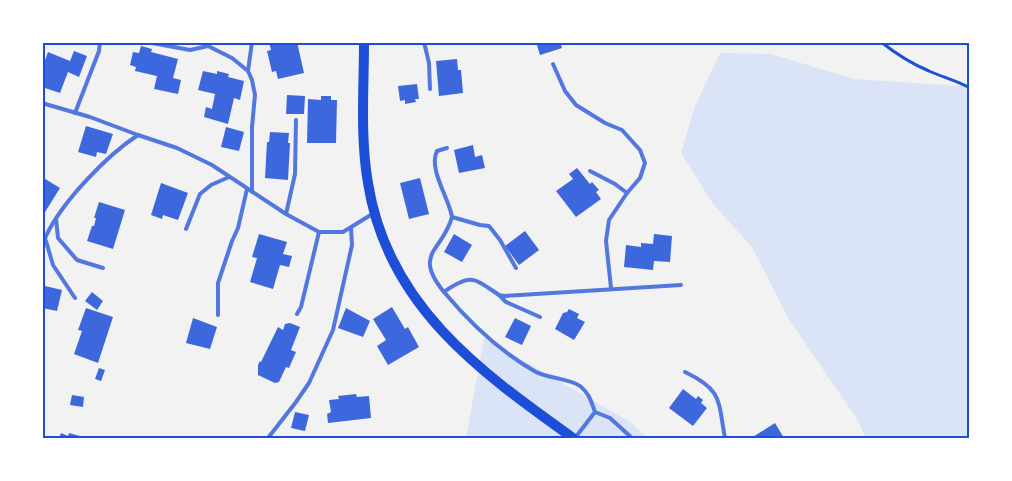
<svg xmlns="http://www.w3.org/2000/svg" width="1012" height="481" font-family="Lora,serif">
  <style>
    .green { fill: #dbe4f7 }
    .building { fill: #3d67dc }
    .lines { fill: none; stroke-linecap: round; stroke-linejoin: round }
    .path { stroke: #1d4ed8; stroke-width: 3 }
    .service { stroke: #5277de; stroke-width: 4 }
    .secondary { stroke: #1d4ed8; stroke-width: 10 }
    .neatline { fill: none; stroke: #1d4ed8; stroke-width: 2 }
  </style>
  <rect width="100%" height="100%" fill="#f2f2f2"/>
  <g class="green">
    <polygon points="720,53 771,54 854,79 961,86 969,84 969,438 865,438 859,422 788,318 752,247 713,204 681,153 695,106"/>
    <polygon points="484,338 630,422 648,438 466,438"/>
  </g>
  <g class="building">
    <polygon points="269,42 297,42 304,73 278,79 276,71 272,72 267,51 271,50"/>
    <polygon points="536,42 560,42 562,48 540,55"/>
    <polygon points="141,46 152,49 151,52 178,59 173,78 181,80 178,94 154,89 157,76 135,71 136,67 130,65 133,52 139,53"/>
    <polygon points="74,51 87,56 79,77 68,72 60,93 42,87 42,62 44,63 48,52 70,61 66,71"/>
    <polygon points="457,59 458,70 461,70 463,93 439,96 436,61"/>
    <polygon points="203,71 217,74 217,71 229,74 228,77 244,81 240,100 234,98 228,124 204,117 206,107 212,109 215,94 198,90"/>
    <polygon points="417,84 419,99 415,99 416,102 405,104 405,100 400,101 398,86"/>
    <polygon points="287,95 305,96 304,114 286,114"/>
    <polygon points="321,96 331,96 331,100 337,100 336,143 307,143 308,99 321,100"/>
    <polygon points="86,126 113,134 106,154 97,152 96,157 78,152"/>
    <polygon points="226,127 244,132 239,151 221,147"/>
    <polygon points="270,132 289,133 288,143 290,143 288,180 265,178 267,142 269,142"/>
    <polygon points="473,145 475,157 482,155 485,168 459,173 454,150"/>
    <polygon points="577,168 590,184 592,182 599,190 596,192 601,199 576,217 556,191 573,179 569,174"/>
    <polygon points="42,177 60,188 42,217"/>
    <polygon points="420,178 429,214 409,219 400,183"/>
    <polygon points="161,183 188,193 178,220 163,215 162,219 151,215"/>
    <polygon points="99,202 125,210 113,249 87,241 92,226 94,226 96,218 94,218"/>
    <polygon points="525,231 539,250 519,265 505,246"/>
    <polygon points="259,234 287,242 283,254 292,256 289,267 280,265 273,289 250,282 257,258 252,257"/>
    <polygon points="454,234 472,245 462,262 444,252"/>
    <polygon points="654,234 672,236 670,262 654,261 653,270 624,267 626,245 641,247 641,243 653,244"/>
    <polygon points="45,286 62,290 57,311 42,308 42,295"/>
    <polygon points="92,292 103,301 97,310 85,301"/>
    <polygon points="392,307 405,329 408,327 419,347 388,365 377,346 386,340 373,319"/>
    <polygon points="86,308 113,317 98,363 74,354 82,331 78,330"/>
    <polygon points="346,308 370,321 363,337 338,328"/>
    <polygon points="569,309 579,314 577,318 585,322 574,340 555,329 563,313 567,312"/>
    <polygon points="193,318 217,327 210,349 186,343"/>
    <polygon points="515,318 531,326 522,345 505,337"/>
    <polygon points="290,323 300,327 291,350 296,352 289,368 286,367 279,382 275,383 258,375 258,365 260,361 261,362 278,327 283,330 285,324"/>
    <polygon points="99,368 105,370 101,381 95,379"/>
    <polygon points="683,389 696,399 698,396 703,400 701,403 707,408 693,426 669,408"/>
    <polygon points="356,394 357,397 369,396 371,418 328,423 327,414 331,412 329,400 339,399 338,396"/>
    <polygon points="72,395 84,397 83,407 70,405"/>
    <polygon points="295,412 309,415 305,431 291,428"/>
    <polygon points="775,423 784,438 751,438"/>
    <polygon points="61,433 68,436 69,433 87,438 59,438"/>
  </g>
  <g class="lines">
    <path class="path" d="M881,42c14,11 31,22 48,29 13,6 27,9 41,17"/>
    <g class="service">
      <polyline points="424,42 429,63 430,89"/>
      <polyline points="152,43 190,50 208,46 232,58 248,71 252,80 255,95 252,127 252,192"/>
      <polyline points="553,64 565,91 576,105 605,123 622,130 640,150 645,163 640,178 627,193 609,220 606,241 611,288"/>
      <polyline points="248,71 252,42"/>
      <polyline points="42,103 90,117 138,135 177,148 212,165 286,214 319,232 343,232 374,213"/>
      <polyline points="75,113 99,51 100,42"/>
      <path d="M447,148l-10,3c-9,18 12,47 15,66"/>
      <polyline points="590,171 615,184 627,193"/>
      <polyline points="286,214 295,174 296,120"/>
      <polyline points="56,219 58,238 77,260 103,268"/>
      <polyline points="186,229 200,194 211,185 229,177"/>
      <polyline points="46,241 53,265 75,298"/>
      <path d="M42,251c2,-5 2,-10 4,-15 16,-34 60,-80 92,-101"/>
      <path d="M444,292c-32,-39 -1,-41 8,-75l28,8 9,1 11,14 16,28"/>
      <polyline points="499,295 506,302 540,317"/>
      <polyline points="297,314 301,307 319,232"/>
      <polyline points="218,315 218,283 232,241 238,228 247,189"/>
      <path d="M685,372c38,18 33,29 40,66"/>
      <polyline points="595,412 610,418 632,438"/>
      <polyline points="268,438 296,402 309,383 333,330 352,245 351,228"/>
      <path d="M575,438l20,-26c-4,-11 -6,-19 -15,-26 -9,-7 -33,-8 -44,-14 -36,-20 -66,-49 -92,-80 27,-19 30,-14 55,3l5,1 177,-11"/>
    </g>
    <path class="secondary" d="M364,42c0,47 -4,95 4,141 19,122 111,188 205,255"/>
  </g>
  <rect width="1012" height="481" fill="none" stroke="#ffffff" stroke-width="88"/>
  <rect x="44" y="44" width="924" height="393" class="neatline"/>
</svg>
